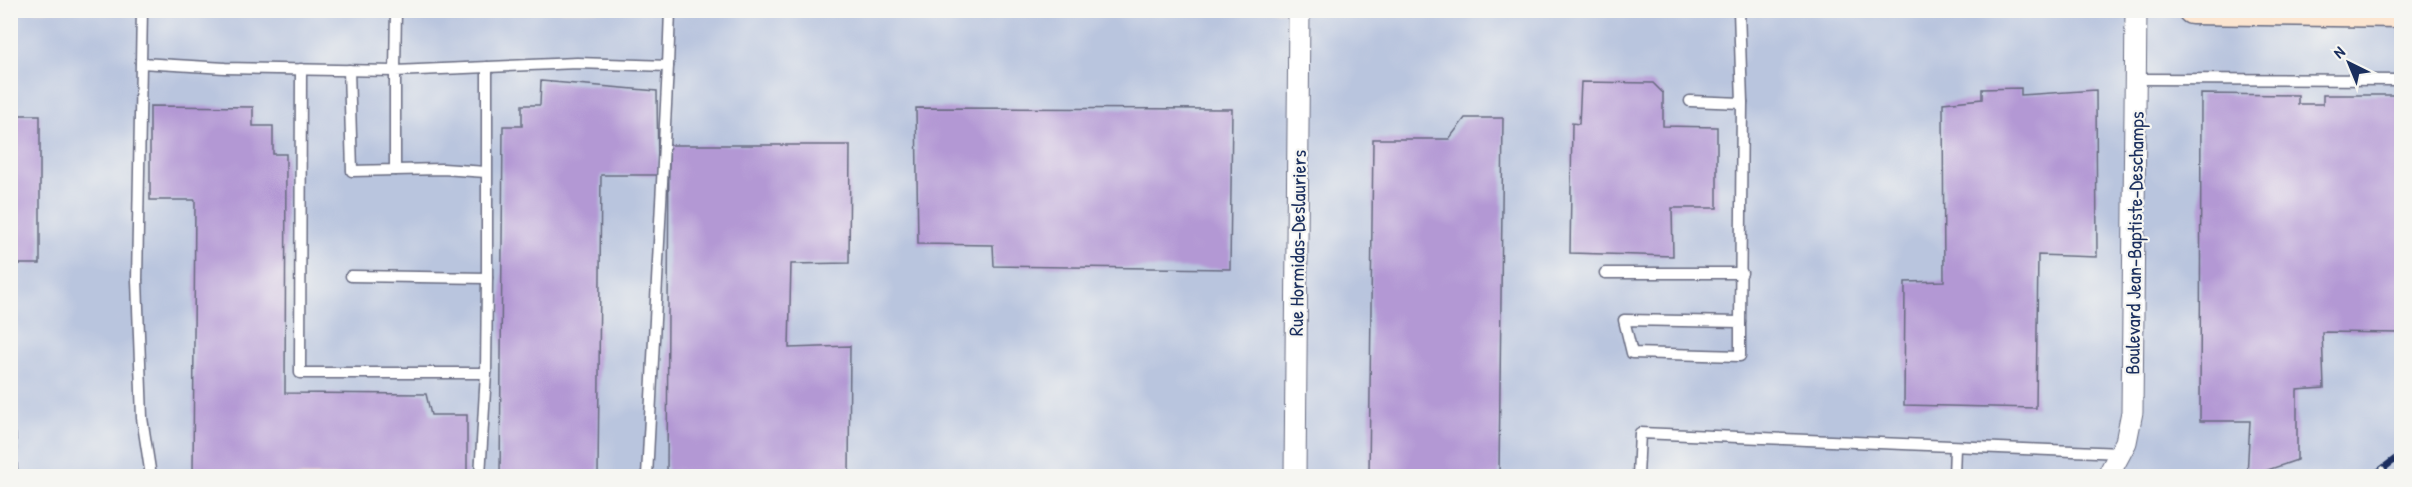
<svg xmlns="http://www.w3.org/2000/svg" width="2412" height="487" font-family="'Patrick Hand',sans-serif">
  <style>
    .industrial { fill: #b9c5de }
    .building { fill: #b398d4 }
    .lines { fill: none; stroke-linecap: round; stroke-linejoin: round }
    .lane-casing { stroke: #676b80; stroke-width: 13 }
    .street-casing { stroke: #676b80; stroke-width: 23 }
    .secondary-casing { stroke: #676b80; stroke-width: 31 }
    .lane { stroke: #fff; stroke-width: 10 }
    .street { stroke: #fff; stroke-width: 21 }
    .secondary { stroke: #fce5d0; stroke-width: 28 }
    .rail-casing { stroke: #1b2f5e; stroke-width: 7 }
    .rail { stroke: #f6f6f2; stroke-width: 4.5; stroke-dasharray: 14; stroke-linecap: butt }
    .labels { text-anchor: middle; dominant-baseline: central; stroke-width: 4.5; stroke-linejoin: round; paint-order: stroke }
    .street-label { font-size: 20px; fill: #1b2f5e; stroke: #f6f6f2 }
  </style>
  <rect width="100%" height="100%" fill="#f6f6f2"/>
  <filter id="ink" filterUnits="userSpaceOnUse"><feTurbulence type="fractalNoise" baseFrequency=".0167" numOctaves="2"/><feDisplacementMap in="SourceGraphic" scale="12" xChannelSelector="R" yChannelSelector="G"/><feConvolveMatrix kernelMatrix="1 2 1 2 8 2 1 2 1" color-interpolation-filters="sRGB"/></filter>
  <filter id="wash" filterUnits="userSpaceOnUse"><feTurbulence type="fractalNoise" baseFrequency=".008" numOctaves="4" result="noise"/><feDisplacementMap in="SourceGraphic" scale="24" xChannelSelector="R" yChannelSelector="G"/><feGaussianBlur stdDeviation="1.35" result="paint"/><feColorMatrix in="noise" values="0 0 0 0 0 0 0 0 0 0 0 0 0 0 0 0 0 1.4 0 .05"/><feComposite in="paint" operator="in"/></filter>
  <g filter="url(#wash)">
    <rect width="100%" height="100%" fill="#f4dabe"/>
    <rect class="industrial" x="11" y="11" width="2390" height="465"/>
    <g id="blocks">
      <g class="building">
        <polygon points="541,81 657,91 658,175 601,175 598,476 500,476 503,126 522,126 522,105 540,105"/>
        <polygon points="1581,82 1653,83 1663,93 1663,126 1717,127 1717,208 1672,208 1673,256 1570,253 1572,123 1579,124"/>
        <polygon points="2021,88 2021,95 2096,90 2097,257 2038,255 2036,408 1904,405 1905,282 1944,281 1943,103 1982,99 1982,89"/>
        <polygon points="2201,94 2298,95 2298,104 2323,104 2323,95 2402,95 2402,333 2322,332 2324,388 2297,390 2297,460 2250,476 2247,476 2250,421 2200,421"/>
        <polygon points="150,106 253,107 253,126 273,126 273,154 286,154 285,393 426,394 431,415 467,415 467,476 193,476 195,200 150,200"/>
        <polygon points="916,108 1232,109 1230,269 994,266 993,245 918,244"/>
        <rect x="10" y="115" width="30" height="149"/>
        <polygon points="1465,118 1503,118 1499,476 1369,476 1373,139 1449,139"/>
        <polygon points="669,145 850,145 849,263 791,264 789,348 850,346 849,476 667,476"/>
      </g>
    </g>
  </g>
  <g filter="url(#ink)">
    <use href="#blocks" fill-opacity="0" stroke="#676b80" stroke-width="1.5"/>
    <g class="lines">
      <g class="lane-casing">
        <g id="lane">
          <polyline points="142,10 141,63 225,68 395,71 396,10"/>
          <polyline points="1739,10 1742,103 1740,322"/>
          <polyline points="141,63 137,280 142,418 151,476"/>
          <polyline points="301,69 300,373 486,373 487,278"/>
          <polyline points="349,70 352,171 395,170 395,71 577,63 668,66 670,10"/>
          <polyline points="2135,79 2402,80"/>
          <polyline points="1690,101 1742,103"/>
          <polyline points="395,170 443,169 486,172"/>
          <polyline points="1605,273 1742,273"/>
          <polyline points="351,276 487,278 487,67"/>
          <polygon points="1624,320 1740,322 1740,356 1632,353"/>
          <polyline points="10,434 12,476"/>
          <polyline points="480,476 486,373"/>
          <polyline points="647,476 668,66"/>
          <polyline points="1638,476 1640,433 2121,453"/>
          <polyline points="1954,476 1955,447"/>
        </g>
      </g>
      <g class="street-casing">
        <g id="street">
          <polyline points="2110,472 2126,442 2132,412 2136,10"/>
          <polyline points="1295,476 1299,10"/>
        </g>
      </g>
      <g class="secondary-casing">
        <polyline id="secondary" points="2192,10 2402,13"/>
      </g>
      <use href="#lane" class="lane"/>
      <use href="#street" class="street"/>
      <use href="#secondary" class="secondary"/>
      <g class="rail-casing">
        <polyline id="rail" points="2373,476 2402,454"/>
      </g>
      <use href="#rail" class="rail"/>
    </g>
  </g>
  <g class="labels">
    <g class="street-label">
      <text transform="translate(1297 243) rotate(-89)">Rue Hormidas-Deslauriers</text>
      <text transform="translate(2134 243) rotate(-89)">Boulevard Jean-Baptiste-Deschamps</text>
    </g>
  </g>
  <rect width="2412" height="487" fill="none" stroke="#f6f6f2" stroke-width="36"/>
  <g transform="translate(2349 63) rotate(317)" stroke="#f6f6f2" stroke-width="4.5" paint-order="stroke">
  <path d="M0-4.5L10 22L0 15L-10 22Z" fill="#1b2f5e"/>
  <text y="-9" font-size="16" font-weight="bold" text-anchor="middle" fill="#1b2f5e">N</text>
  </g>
</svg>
